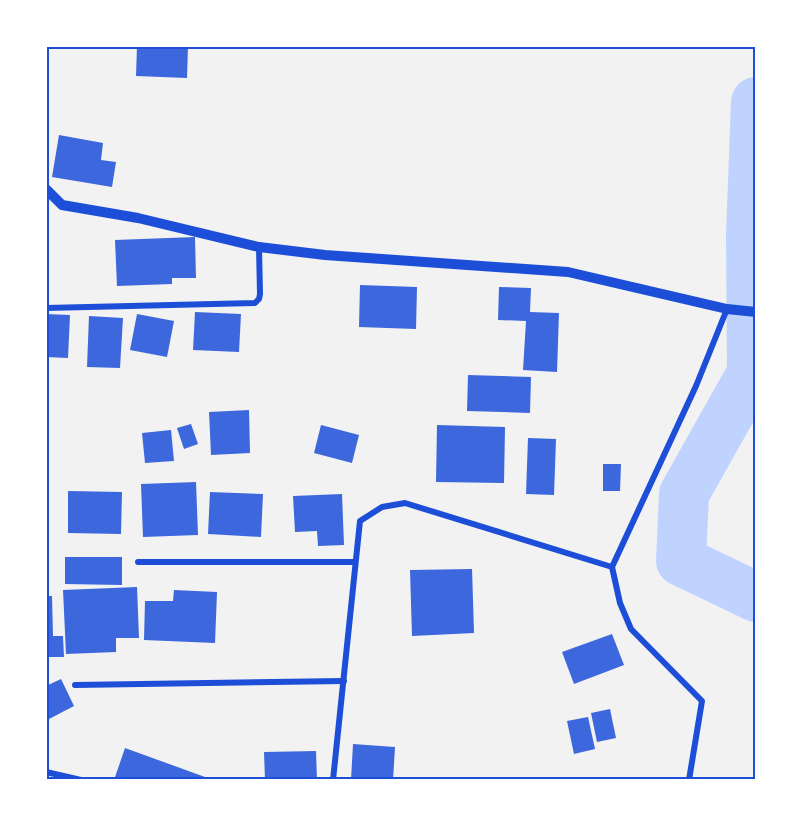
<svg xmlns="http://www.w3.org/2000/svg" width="802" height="826" font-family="'PT Sans Narrow',sans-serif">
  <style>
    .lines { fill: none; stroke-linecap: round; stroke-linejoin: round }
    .river { stroke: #bfd3fe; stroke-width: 50 }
    .building { fill: #3d67dc }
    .minor { stroke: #1d4ed8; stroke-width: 6 }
    .tertiary { stroke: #1d4ed8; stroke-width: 10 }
    .neatline { fill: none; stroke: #1d4ed8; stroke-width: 2 }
  </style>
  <rect width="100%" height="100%" fill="#f2f2f2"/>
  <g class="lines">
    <polyline class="river" points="756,102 751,234 752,373 684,494 681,561 756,597"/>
  </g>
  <g class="building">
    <polygon points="137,46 188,46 187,78 136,76"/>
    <polygon points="59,135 103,143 101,160 116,162 112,187 52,177"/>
    <polygon points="195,237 196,278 172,278 172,284 117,286 115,240"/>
    <polygon points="360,285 417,287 416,329 359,327"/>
    <polygon points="499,287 531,288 530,312 559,313 557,372 523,370 526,321 498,320"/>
    <polygon points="195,312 241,314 239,352 193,350"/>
    <polygon points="46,314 70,315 68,358 46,357"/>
    <polygon points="137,314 174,321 167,357 130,350"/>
    <polygon points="89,316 123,318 120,368 87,367"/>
    <polygon points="468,375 531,377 530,413 467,411"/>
    <polygon points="249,410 250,453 211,455 209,412"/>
    <polygon points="191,424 198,444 184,449 177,428"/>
    <polygon points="321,425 359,435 352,463 314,453"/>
    <polygon points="437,425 505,427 504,483 436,482"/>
    <polygon points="171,430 174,461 145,463 142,433"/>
    <polygon points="528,438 556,439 554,495 526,494"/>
    <polygon points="603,464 621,464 620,491 603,491"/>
    <polygon points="196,482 198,535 143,537 141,484"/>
    <polygon points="68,491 122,492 121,534 68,533"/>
    <polygon points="210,492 263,494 261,537 208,534"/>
    <polygon points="342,494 344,545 318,546 317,531 295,532 293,496"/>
    <polygon points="65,557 122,557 122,585 65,584"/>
    <polygon points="472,569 474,633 412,636 410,570"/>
    <polygon points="137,587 139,638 116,638 116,652 66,654 63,590"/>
    <polygon points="174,590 217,592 215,643 144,640 145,601 173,601"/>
    <polygon points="46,596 52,596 53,636 63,636 64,657 46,657"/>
    <polygon points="612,634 624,665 574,684 562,652"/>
    <polygon points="61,679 74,706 49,719 46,714 46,686"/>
    <polygon points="610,709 616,738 597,742 591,713"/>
    <polygon points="588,717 595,749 574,754 567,721"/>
    <polygon points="353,744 395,747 393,780 351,780"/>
    <polygon points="125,748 205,777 204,780 114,780"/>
    <polygon points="316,751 317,780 265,780 264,752"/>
  </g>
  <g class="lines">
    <g class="minor">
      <polyline points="46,308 255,303 259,299 260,294 259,247"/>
      <polyline points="138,562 355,562"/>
      <polyline points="612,567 620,603 631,629 702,701 689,780"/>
      <polyline points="75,685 344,681"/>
      <polyline points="46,772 81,780"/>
      <polyline points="333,780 360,521 382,507 405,503 612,567 696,386 727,309"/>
    </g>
    <polyline class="tertiary" points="46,189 62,205 138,218 259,247 325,255 568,272 727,309 756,312"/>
  </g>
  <rect width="802" height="826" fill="none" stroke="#ffffff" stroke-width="96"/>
  <rect x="48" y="48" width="706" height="730" class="neatline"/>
</svg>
